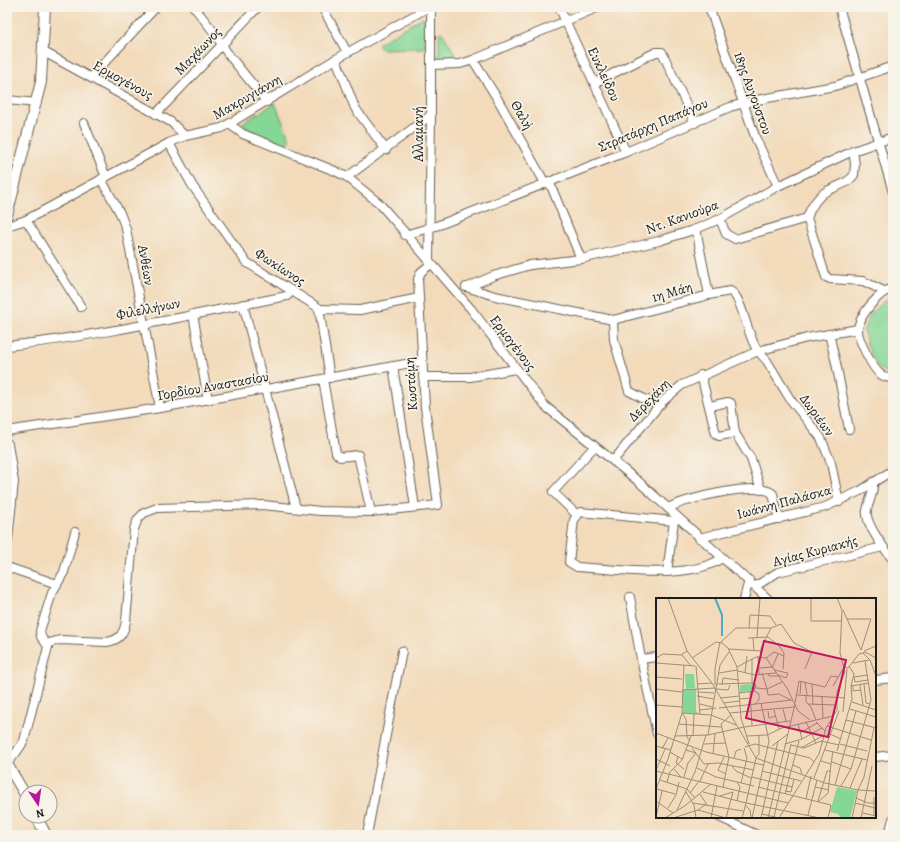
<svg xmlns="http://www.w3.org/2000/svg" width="900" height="842" font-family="Alegreya,serif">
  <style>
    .green { fill: #85d797; stroke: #507a5a }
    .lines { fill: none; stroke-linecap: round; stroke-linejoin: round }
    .minor-casing { stroke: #675e53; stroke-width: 10 }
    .major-casing { stroke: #675e53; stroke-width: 12 }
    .minor { stroke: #fff; stroke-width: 8 }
    .major { stroke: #fff; stroke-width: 10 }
    .labels { text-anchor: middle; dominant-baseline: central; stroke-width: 3.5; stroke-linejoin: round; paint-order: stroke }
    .street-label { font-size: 14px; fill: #1c1c1c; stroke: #f7f3e8 }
    .inset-river { fill: none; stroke: #4ca9cb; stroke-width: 2 }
    .inset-road { fill: none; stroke: #9c8e7b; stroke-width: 1 }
    .view { fill: #c2185b; fill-opacity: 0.15; stroke: #c2185b; stroke-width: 2 }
    .inset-edge { fill: none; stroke: #1c1c1c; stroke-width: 2 }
  </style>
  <rect width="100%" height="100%" fill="#f7f3e8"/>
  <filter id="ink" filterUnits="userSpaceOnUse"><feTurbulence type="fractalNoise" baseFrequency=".025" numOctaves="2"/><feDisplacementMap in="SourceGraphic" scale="8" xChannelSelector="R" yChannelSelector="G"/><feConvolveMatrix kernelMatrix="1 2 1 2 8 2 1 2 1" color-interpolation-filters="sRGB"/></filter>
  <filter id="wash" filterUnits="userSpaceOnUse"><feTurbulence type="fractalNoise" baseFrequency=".012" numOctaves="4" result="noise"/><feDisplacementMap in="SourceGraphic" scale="16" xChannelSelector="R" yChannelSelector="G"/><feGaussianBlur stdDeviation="0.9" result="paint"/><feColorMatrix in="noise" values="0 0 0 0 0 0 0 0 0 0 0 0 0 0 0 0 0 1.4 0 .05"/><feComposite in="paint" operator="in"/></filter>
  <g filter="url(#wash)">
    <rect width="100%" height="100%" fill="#f2daba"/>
    <g class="green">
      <polygon points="421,18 424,18 425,48 381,49 378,44"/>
      <polygon points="441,32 443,34 457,57 439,59 439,33"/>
      <polygon points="275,103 290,140 285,144 248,131 242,123"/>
      <path d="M893,296v77c-4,0 -9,-1 -12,-3 -6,-4 -18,-33 -17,-40 3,-15 16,-28 29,-34z"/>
    </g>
  </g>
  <g filter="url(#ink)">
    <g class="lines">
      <g class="minor-casing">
        <g id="minor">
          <polyline points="194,7 213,31 228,54 267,102"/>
          <polyline points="322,7 347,52"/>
          <polyline points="559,7 626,152"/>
          <polyline points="709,7 756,139 778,186"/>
          <polyline points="839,7 893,192"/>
          <polyline points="44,52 171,122 185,136"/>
          <polyline points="336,59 355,108 386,150"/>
          <polyline points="473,60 497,98 545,183"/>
          <polyline points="431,65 460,64 473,60 599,7"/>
          <polyline points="91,77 156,7"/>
          <polyline points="594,83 656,52 662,52 695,123"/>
          <polyline points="7,100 37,103"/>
          <polyline points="156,114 258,7"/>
          <polyline points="84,123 106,177"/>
          <polyline points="229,124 243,134 335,171 347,177 380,204 471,309 545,406 638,481 768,599"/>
          <polyline points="169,143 192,185 246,262 319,308 330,378"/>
          <path d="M853,151l2,13 -1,11c-6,9 -18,11 -27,16 -9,5 -17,17 -20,27l19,59 4,2 33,2 21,10"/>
          <polyline points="347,177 431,115"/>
          <polyline points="101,179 120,213 126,229 160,408"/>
          <polyline points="549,181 581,259"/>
          <polyline points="720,219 726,234 735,239 807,218"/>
          <polyline points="26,220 81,307"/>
          <polyline points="7,226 26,220 169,143 185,136 222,128 336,59 429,7"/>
          <polyline points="696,229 709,295"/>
          <polyline points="405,235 439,225 626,152 730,107 756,100 835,86 893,66"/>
          <polyline points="429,261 431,115 431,7"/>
          <path d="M466,287l29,9 118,24 96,-25 21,-4c12,4 17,46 28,60l49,-13 51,-9"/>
          <polyline points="468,287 493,276 530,265 581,259 659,241 696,229 720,219 778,186 853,151 893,137"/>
          <path d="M893,288c-14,4 -33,26 -35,41 -1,9 14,38 21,44 4,4 9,5 14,6"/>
          <polyline points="243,304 296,508"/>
          <polyline points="319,309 360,310 419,298"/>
          <polyline points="193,314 208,400"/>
          <polyline points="613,320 614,340 629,391 644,399 661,404"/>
          <polyline points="829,334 836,363 849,429"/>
          <path d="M7,346c94,-10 187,-32 280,-50l5,-5"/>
          <polyline points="393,366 415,507"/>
          <polyline points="701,375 716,434 719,436 735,433 751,459 761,490"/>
          <polyline points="423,377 470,377 516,369"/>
          <polyline points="323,379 336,453 340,457 358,455 371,512"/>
          <polyline points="710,406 728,402 731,403 735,433"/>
          <polyline points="7,431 160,408 422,361"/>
          <polyline points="613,461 662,402 682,385 758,351 767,361 790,399 821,438 831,463 839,502"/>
          <path d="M873,482c1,12 -4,18 -6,28 -3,14 19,40 26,50"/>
          <path d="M668,508c16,-9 92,-28 105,-14l6,25"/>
          <polyline points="577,515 553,492 594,447"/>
          <path d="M677,518l-3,3 -94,-9 -6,8 -5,42 8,5c39,2 113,14 145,-9"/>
          <polyline points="699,538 825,507 860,491 893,470"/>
          <polyline points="7,567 57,584"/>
          <polyline points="667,572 674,521"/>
          <polyline points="756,586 778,572 883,547"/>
          <polyline points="630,597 641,659 657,734"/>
          <polyline points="744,599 749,580"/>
          <polyline points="48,646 41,637 40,631 52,593 64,572 75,532"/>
          <polyline points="641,659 657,657"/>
          <polyline points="875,680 893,678"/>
          <polyline points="875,757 893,755"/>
          <path d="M7,763l9,-10 8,-12 25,-98 11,-3 47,2c13,-2 17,-9 19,-21l8,-92 4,-10 6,-6 13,-5 106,-3 57,6 51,1 67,-7 -13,-98 -7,-128 3,-7 10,-8"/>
          <polyline points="719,817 757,835"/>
          <polyline points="367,835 402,651"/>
          <polyline points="889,835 893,819"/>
        </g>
      </g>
      <g class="major-casing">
        <g id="major">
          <polyline points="7,215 41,82 45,7"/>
          <polyline points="7,444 13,482 7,539"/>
          <polyline points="7,764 26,796"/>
          <polyline points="36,816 46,835"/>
        </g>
      </g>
      <use href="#minor" class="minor"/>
      <use href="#major" class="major"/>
    </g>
  </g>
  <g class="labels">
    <g class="street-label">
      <text transform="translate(198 51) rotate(-46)">Μαχάωνος</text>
      <text transform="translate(604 74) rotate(65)">Ευκλείδου</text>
      <text transform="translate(123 80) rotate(29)">Ερμογένους</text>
      <text transform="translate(753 93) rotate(70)">18ης Αυγούστου</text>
      <text transform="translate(247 97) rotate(-30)">Μακρυγιάννη</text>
      <text transform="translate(522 115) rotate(61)">Θαλή</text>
      <text transform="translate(653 125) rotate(-23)">Στρατάρχη Παπάγου</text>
      <text transform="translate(418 134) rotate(-90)">Αλλαμανή</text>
      <text transform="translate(682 217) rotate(-20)">Ντ. Κανιούρα</text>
      <text transform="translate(146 265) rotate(80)">Ανθέων</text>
      <text transform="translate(280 267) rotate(33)">Φωκίωνος</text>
      <text transform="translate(672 292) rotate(-16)">1η Μάη</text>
      <text transform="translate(148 309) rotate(-11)">Φιλελλήνων</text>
      <text transform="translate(513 343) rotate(53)">Ερμογένους</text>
      <text transform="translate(411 384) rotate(-94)">Κωστάμη</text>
      <text transform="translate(213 386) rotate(-10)">Γορδίου Αναστασίου</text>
      <text transform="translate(649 400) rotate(-46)">Δερεχάνη</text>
      <text transform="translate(817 415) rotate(54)">Δωριέων</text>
      <text transform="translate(784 502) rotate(-15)">Ιωάννη Παλάσκα</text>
      <text transform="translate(815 551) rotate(-15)">Αγίας Κυριακής</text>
    </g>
  </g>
  <g transform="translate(656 598)">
    <rect width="220" height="220" fill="#f2daba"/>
    <path d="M29,76h9l1,14 -9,1zM98,86l3,4 -2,2 -15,2v-7zM40,91v22l3,3 -16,-1 -1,-23zM181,189l20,4 -7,27h-9l-3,-4 -8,-2z" fill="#85d797"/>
    <path class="inset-river" d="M59,0l7,17v21"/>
    <path class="inset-road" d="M12,0l19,53 25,32 44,75 -10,45 74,15M155,0v23h31M162,0h14M187,12l18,40M191,21h24l-10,31M93,30l1,-13 20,1 6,9M101,39l3,-39M92,40l20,-1 12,10 4,6 -1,16M97,40l1,12M65,44l15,-14h35M72,51l33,2M208,53l12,-5M207,55l2,-1 11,6M26,57l9,11M102,58l1,18M105,58v-8l10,-20 10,-4 13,19 18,9 -7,17M0,60l7,-4 18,1 6,-4M36,60l24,-16 6,1 6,5 9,19 4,51 8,26M110,60l21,30 11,23 12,9M110,60l8,-6 10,4M96,61v24M0,65l39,3M197,65l16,-3M40,68l4,48M81,69l19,-10 10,1M188,69l4,1 11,-14 4,-1 7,7 6,16M103,70l13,-1M116,70l6,-14M118,72l14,3 -2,5 -8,-3M82,73l17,4 21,-2M63,75l18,-3M89,75l2,-17M106,75l5,16 15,-7M112,75l1,3h9M0,79l26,2M198,79l1,5 13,-2M198,79l14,-2M149,84l2,13M41,86l15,-1M61,86l35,-1M156,86l1,20M208,86l2,19 4,1M59,87v-16l5,-27M66,87l1,-7 16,2M204,87l3,20M177,88l11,-19M195,88l18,-3M197,88v5l8,-1M101,90l10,1 1,6 11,-1 12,6M0,91l26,3M60,91l12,1 2,-5M26,92l33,-2M42,94l16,1M94,94l2,34M83,95l15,-2 2,-6 -4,-2M144,96l1,-13M141,97l48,3M150,97v7l5,5 5,13M41,98l17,3M166,98l1,22M65,100l18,-2M83,101l12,-1M196,104l24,8M68,105l15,-2M139,105l4,-22 26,6 6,-11 7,1M44,106l12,3M152,106l28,1M0,107l26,2M98,107l5,-5v-6l-5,-3M63,110l73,-8M127,111l3,12M194,111l26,8M44,112l16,-2M118,112l5,19M112,113l1,7 7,-2M187,114l4,-43M26,115l29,2 25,10M26,115l4,6 1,18 3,4M74,115l64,-6M190,122l30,8M150,124l10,21M160,124l9,9M22,126l43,3M142,126l4,15M171,128l44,14M218,130l-10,49 -6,13 18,1M0,135l50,19 57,13M144,135l17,-10M174,136l11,5M52,137l12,-70 9,-13M19,138l33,-1 36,-8 46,-6M37,138l1,-22M91,138l20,-1 15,-7 51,-12M48,146l22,-1M129,146l17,-5 20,-11M184,146l27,7M135,147l13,3 17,-7 18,4M0,148l15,4M116,148l16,-12M89,149l10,-3 55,14 4,4M36,150l12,16 14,-1 36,7M145,150l23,-13M6,151l6,-11M169,152l42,10M181,153l15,-52 -1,-13 3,-12 -5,-8M14,154l12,7M57,156l2,-20M22,158l-2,7 8,6M68,159l-6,13 8,4M78,160l2,-7 5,-2M100,160l3,-4v-19M100,160l69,25 33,7 -6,28M0,161l14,7M165,163l10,3 2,-13M176,164l19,7M137,167l7,3 2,6M76,168l4,5 15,7M17,170l8,9M41,170l19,9 38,9M0,172l9,-21M0,173l132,32M106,173l39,10M28,179l4,-14 8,-10 -10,-3M96,179l40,10M158,180l25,-67M4,182l27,9 8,9M44,183l8,-17M11,184l3,-10 12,-12 9,-24M85,185l6,-25 -3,-10M179,187l21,-74M185,188l10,-17 20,-69 -6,-39M67,189l6,-30 -8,-33 10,-9M102,189l73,18 -3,13M159,189l14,3M194,190l12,-29M0,191l12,-30 14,-46 2,-48M1,191l18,5M129,193l6,1 3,-13M30,194l8,13 2,13M47,194l43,11 -4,15M34,195l9,-12M44,196l7,11M129,196l14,-53M64,198l13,-4M200,200l12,5h8M150,201l5,-23M0,203l17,12M81,203l3,-14 -3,-5M162,203l9,-30h4M162,204l10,-9 3,-29M37,205l50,8M199,205l20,5M89,207l5,5 1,7M12,210l8,-13 3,-13M21,212l18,-38 11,-37M42,212l28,8M207,215l13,3M106,216l17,4M152,217l9,-35M218,217v-18M0,219l6,-26M118,219l17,-73M9,220l21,-13 25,-21M17,220l25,-8 8,-6M55,220l6,-32M70,220l7,-26M96,220l17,-77 -8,-38M105,220l17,-77M112,220l27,-114M123,220l40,-64 7,-26 11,-18v-18l8,-20 -5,-19 2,-43 -5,-12M205,220l11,-52"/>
    <path class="view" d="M108,43l82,19 -18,77 -82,-19z"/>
    <rect width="220" height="220" class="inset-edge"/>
  </g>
  <rect width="900" height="842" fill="none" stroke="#f7f3e8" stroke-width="24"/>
  <g transform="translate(38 804) rotate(167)"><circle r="19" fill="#f7f3e8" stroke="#9f9d96"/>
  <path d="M0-3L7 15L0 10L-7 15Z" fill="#b5179e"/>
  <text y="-6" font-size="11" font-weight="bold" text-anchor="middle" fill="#1c1c1c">N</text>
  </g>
</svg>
